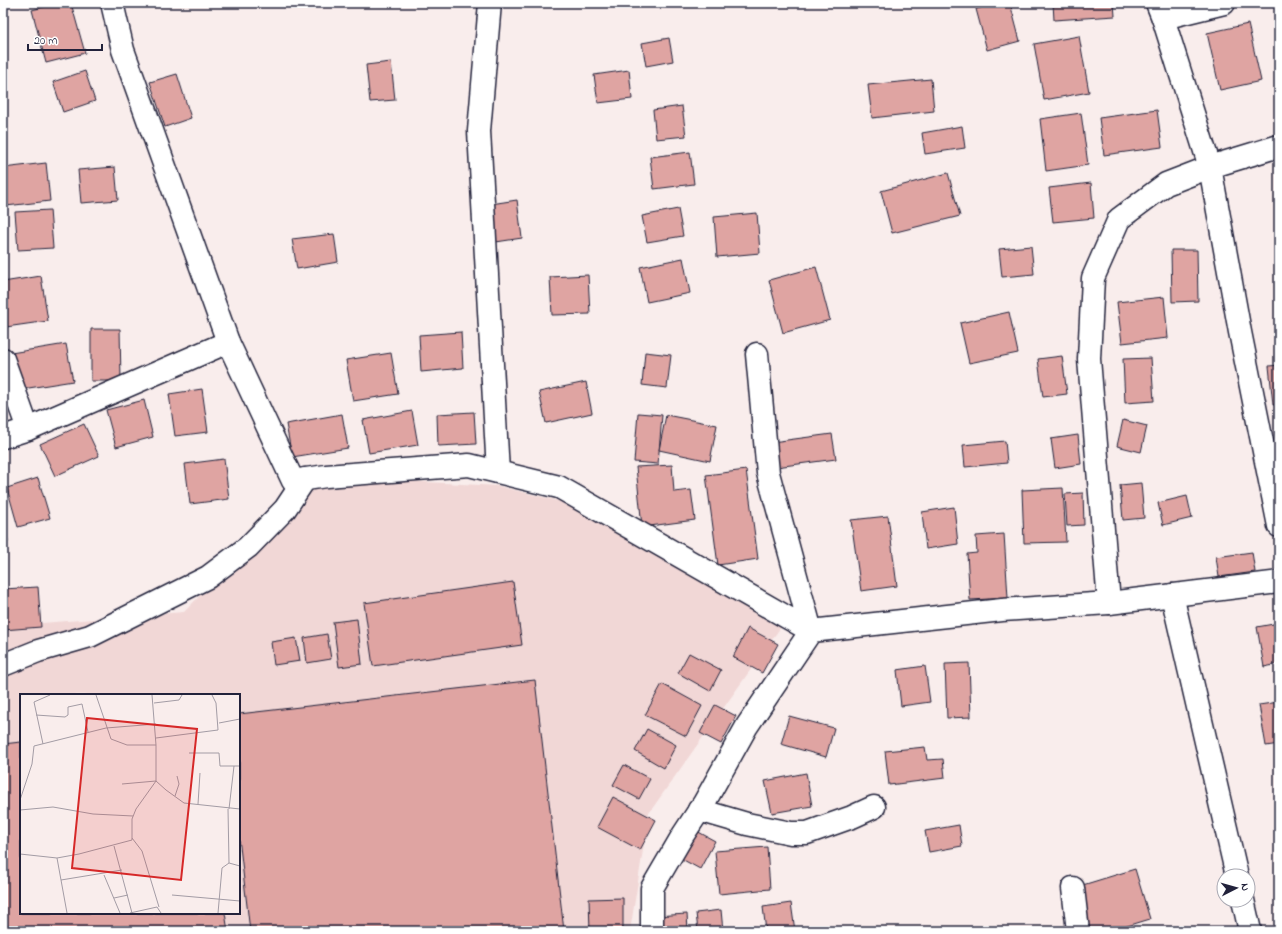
<svg xmlns="http://www.w3.org/2000/svg" width="1282" height="934" font-family="'Indie Flower',sans-serif">
  <style>
    .built { fill: #f1d7d6; fill-rule: evenodd }
    .building { fill: #dfa4a2; stroke: #22223b }
    .lines { fill: none; stroke-linecap: round; stroke-linejoin: round }
    .street-casing { stroke: #22223b; stroke-width: 25 }
    .street { stroke: #fff; stroke-width: 22 }
    .inset-road { fill: none; stroke: #a39ca5; stroke-width: 1 }
    .view { fill: #d62828; fill-opacity: 0.15; stroke: #d62828; stroke-width: 2 }
    .inset-edge { fill: none; stroke: #22223b; stroke-width: 2 }
  </style>
  <rect width="100%" height="100%" fill="#f9edec"/>
  <filter id="ink" filterUnits="userSpaceOnUse"><feTurbulence type="fractalNoise" baseFrequency=".025" numOctaves="2"/><feDisplacementMap in="SourceGraphic" scale="8" xChannelSelector="R" yChannelSelector="G"/><feConvolveMatrix kernelMatrix="1 2 1 2 8 2 1 2 1" color-interpolation-filters="sRGB"/></filter>
  <g filter="url(#ink)">
    <path class="built" d="M317,476l181,10 77,19 208,119 -134,189 -19,118h-627v-305l181,-14zM21,695h218v218h-218z"/>
    <g class="building">
      <polygon points="58,3 71,3 85,53 46,63 32,10"/>
      <polygon points="1000,3 1010,3 1020,41 987,50 976,9"/>
      <polygon points="1053,3 1114,3 1115,16 1054,20"/>
      <polygon points="1248,24 1261,81 1220,90 1207,33"/>
      <polygon points="1079,36 1089,92 1044,100 1034,44"/>
      <polygon points="669,38 673,61 646,66 642,43"/>
      <polygon points="391,62 395,100 370,102 366,65"/>
      <polygon points="629,70 632,99 598,103 594,75"/>
      <polygon points="85,71 95,101 63,112 53,82"/>
      <polygon points="177,74 191,118 165,127 150,82"/>
      <polygon points="931,79 934,111 872,118 868,85"/>
      <polygon points="682,106 686,136 656,139 653,110"/>
      <polygon points="1157,110 1162,147 1104,155 1099,118"/>
      <polygon points="1081,113 1088,165 1046,171 1040,119"/>
      <polygon points="962,126 965,148 925,154 922,133"/>
      <polygon points="690,152 694,184 654,189 650,157"/>
      <polygon points="46,163 50,201 6,206 3,168"/>
      <polygon points="115,167 118,200 81,203 78,170"/>
      <polygon points="948,173 960,216 892,233 881,191"/>
      <polygon points="1091,183 1094,218 1053,222 1049,188"/>
      <polygon points="517,200 522,238 496,242 491,204"/>
      <polygon points="678,209 683,236 647,242 642,216"/>
      <polygon points="50,210 53,248 18,250 15,212"/>
      <polygon points="757,213 760,253 717,257 714,217"/>
      <polygon points="334,234 338,262 297,269 292,239"/>
      <polygon points="1031,246 1034,274 1002,277 999,249"/>
      <polygon points="1171,250 1197,250 1198,301 1172,302"/>
      <polygon points="683,258 690,293 647,302 640,267"/>
      <polygon points="816,267 830,320 783,333 769,280"/>
      <polygon points="588,275 590,314 552,315 550,277"/>
      <polygon points="41,276 48,321 6,327 3,306 3,282"/>
      <polygon points="1164,297 1168,338 1122,343 1117,302"/>
      <polygon points="1009,312 1018,353 969,363 960,323"/>
      <polygon points="91,329 120,329 121,381 91,381"/>
      <polygon points="461,332 463,368 421,372 419,335"/>
      <polygon points="66,344 73,381 16,390 11,353"/>
      <polygon points="645,352 671,355 667,388 642,385"/>
      <polygon points="391,353 398,394 353,401 346,360"/>
      <polygon points="1062,356 1067,394 1043,397 1038,359"/>
      <polygon points="1151,358 1154,401 1125,403 1123,359"/>
      <polygon points="1279,365 1279,404 1273,405 1269,366"/>
      <polygon points="586,382 592,413 546,423 539,392"/>
      <polygon points="202,389 208,432 175,436 169,394"/>
      <polygon points="144,400 153,437 116,447 106,410"/>
      <polygon points="412,411 418,445 369,453 363,420"/>
      <polygon points="474,412 476,444 438,446 437,414"/>
      <polygon points="638,413 662,415 658,464 634,462"/>
      <polygon points="342,414 348,448 292,457 286,424"/>
      <polygon points="666,415 717,425 710,461 659,450"/>
      <polygon points="1123,420 1147,426 1141,452 1117,446"/>
      <polygon points="84,424 99,456 55,476 40,444"/>
      <polygon points="832,434 836,459 776,467 772,442"/>
      <polygon points="1078,435 1081,464 1055,468 1051,439"/>
      <polygon points="1005,441 1007,463 965,467 963,445"/>
      <polygon points="224,459 229,499 190,504 185,464"/>
      <polygon points="672,465 674,492 691,490 695,520 642,527 636,467"/>
      <polygon points="746,470 758,559 718,565 706,475"/>
      <polygon points="38,478 50,518 18,527 7,488"/>
      <polygon points="1141,483 1144,518 1123,520 1120,485"/>
      <polygon points="1063,488 1066,542 1024,543 1022,490"/>
      <polygon points="1083,493 1084,525 1067,526 1065,494"/>
      <polygon points="1187,496 1192,518 1163,525 1158,503"/>
      <polygon points="3,503 8,542 3,542"/>
      <polygon points="954,507 958,544 926,549 922,512"/>
      <polygon points="888,516 897,586 861,591 851,520"/>
      <polygon points="1004,534 1008,598 970,600 967,554 977,553 976,536"/>
      <polygon points="1252,552 1255,572 1219,577 1216,557"/>
      <polygon points="513,582 522,645 373,666 364,603"/>
      <polygon points="38,587 41,627 3,630 3,589"/>
      <polygon points="357,619 362,664 339,667 333,622"/>
      <polygon points="1279,623 1279,664 1264,667 1257,627"/>
      <polygon points="748,628 778,644 762,673 733,657"/>
      <polygon points="327,634 331,659 307,663 304,638"/>
      <polygon points="296,638 300,661 274,665 271,642"/>
      <polygon points="689,653 721,670 710,691 678,673"/>
      <polygon points="969,663 971,717 947,718 945,664"/>
      <polygon points="925,666 930,702 901,706 897,670"/>
      <polygon points="535,680 564,931 250,931 239,838 239,714"/>
      <polygon points="662,684 702,706 686,736 645,715"/>
      <polygon points="1279,702 1279,744 1266,746 1259,705"/>
      <polygon points="715,705 736,716 721,744 700,733"/>
      <polygon points="789,716 834,728 826,757 781,744"/>
      <polygon points="647,729 676,745 664,768 635,751"/>
      <polygon points="21,742 21,913 225,913 228,931 3,931 3,744"/>
      <polygon points="925,747 927,760 943,759 945,778 889,785 885,751"/>
      <polygon points="624,765 650,779 639,799 613,785"/>
      <polygon points="806,773 812,806 772,813 765,781"/>
      <polygon points="613,797 656,820 640,850 597,827"/>
      <polygon points="959,825 962,846 929,852 925,831"/>
      <polygon points="693,829 715,841 700,869 678,857"/>
      <polygon points="767,847 770,889 719,894 715,851"/>
      <polygon points="1135,869 1150,919 1111,931 1086,931 1073,888"/>
      <polygon points="623,898 623,931 590,931 589,899"/>
      <polygon points="791,903 795,931 766,931 763,907"/>
      <polygon points="721,910 723,931 698,931 696,913"/>
      <polygon points="687,914 688,931 656,931 655,916"/>
    </g>
    <g class="lines">
      <g class="street-casing">
        <g id="street">
          <polyline points="112,3 123,50 228,342 293,481 326,476 469,465 559,487 811,631"/>
          <polyline points="490,3 479,131 498,472"/>
          <polyline points="1157,3 1163,18 1210,167 1240,332 1279,526"/>
          <polyline points="1163,18 1224,3"/>
          <polyline points="757,354 768,473 811,631"/>
          <polyline points="3,359 28,429"/>
          <polyline points="3,437 28,429 228,342"/>
          <polyline points="1172,595 1237,876"/>
          <polyline points="1109,603 1279,582"/>
          <polyline points="3,665 38,651 90,636 208,577 248,547 285,509 305,479"/>
          <polyline points="699,810 747,824 791,833 807,833 852,817 874,807"/>
          <polyline points="1073,888 1078,931"/>
          <polyline points="1243,900 1250,931"/>
          <polyline points="652,931 652,888 683,835 704,803 747,726 811,631 1002,610 1109,603 1089,359 1093,278 1119,219 1166,184 1210,167 1279,146"/>
        </g>
      </g>
      <use href="#street" class="street"/>
    </g>
  </g>
  <g transform="translate(20 694)">
    <rect width="220" height="220" fill="#f9edec"/>
    <path class="inset-road" d="M76,1l15,44 16,6h29v36l10,9 18,13 56,6M132,1l4,50M134,9l25,-3 3,-5M16,21l29,2 3,-2v-8l14,-3 6,28M199,29l21,-4M136,44l62,-8 -2,-27 -4,-8M23,50l-9,-42 16,-7M169,59h30l1,13h20M102,90l34,-3M155,102l4,-12 -2,-8M0,106l12,-36 2,-18 72,-18 50,-4M178,110l2,-31M208,115l1,54M209,115l5,-43M0,116l33,-3 40,7 40,2M112,144l10,13 17,56M94,152l18,67M0,160l37,4 22,-4 53,-14v-21l4,-10 20,-28M37,164l10,55M84,181l16,38M41,186l61,-10M152,201l68,6M94,204l14,-3M110,219l27,-6 4,6M198,219l4,-45 7,-5 11,3"/>
    <path class="view" d="M67,24l110,11 -16,151 -109,-12z"/>
    <rect width="220" height="220" class="inset-edge"/>
  </g>
  <rect width="1282" height="934" fill="none" stroke="#fff" stroke-width="16"/>
  <rect x="8" y="8" width="1266" height="918" fill="none" stroke="#22223b" stroke-width="1.5" filter="url(#ink)"/>
  <g transform="translate(1236 888) rotate(84)"><circle r="19" fill="#ffffff" stroke="#a7a7b1"/>
  <path d="M0-3L7 15L0 10L-7 15Z" fill="#22223b"/>
  <text y="-6" font-size="11" font-weight="bold" text-anchor="middle" fill="#22223b">N</text>
  </g>
  <path d="M28 44v6h74v-6" fill="none" stroke="#22223b" stroke-width="2"/>
  <text x="34" y="44" font-size="12" fill="#22223b" stroke="#ffffff" stroke-width="3" paint-order="stroke">20 m</text>
</svg>
